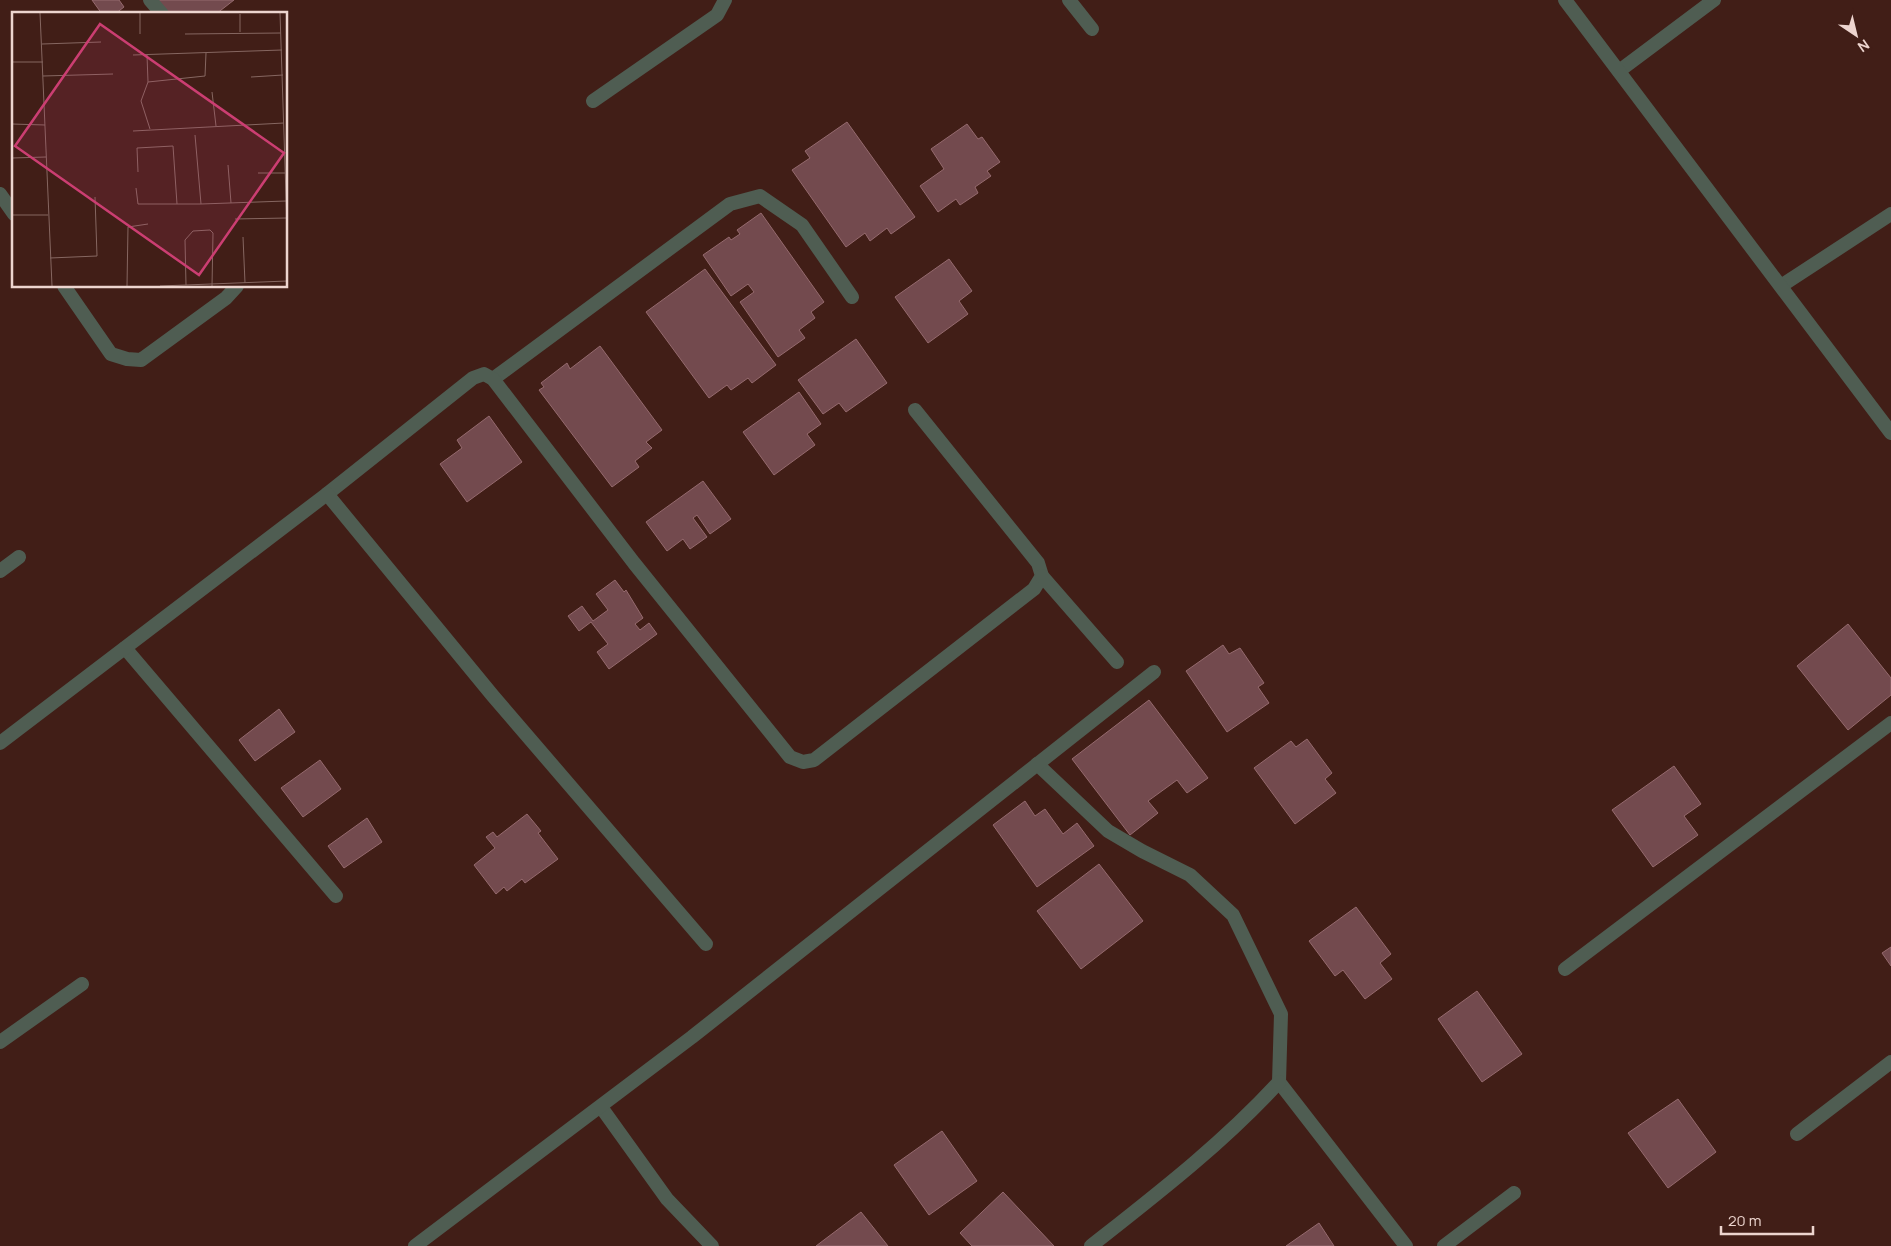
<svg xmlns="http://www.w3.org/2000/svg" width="1891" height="1246" font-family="Manrope,sans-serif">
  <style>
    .building { fill: #734a4e; stroke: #956a6e }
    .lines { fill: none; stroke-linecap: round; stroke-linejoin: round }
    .minor { stroke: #4f5d52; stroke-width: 14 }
    .tertiary { stroke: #4f5d52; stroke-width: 14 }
    .inset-road { fill: none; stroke: #866761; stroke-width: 1 }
    .view { fill: #cb3e72; fill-opacity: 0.15; stroke: #cb3e72; stroke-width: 2.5 }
    .inset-edge { fill: none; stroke: #edd5cf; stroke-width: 2.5 }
  </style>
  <rect width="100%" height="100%" fill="#411e17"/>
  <g class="building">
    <polygon points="92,0 119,0 124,7 115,14 102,14"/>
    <polygon points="153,0 234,0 216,14 163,14"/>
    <polygon points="847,122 915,217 891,234 887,228 870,241 865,233 846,247 792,170 810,158 805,151"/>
    <polygon points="967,124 978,139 982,137 1000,162 987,171 991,176 975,187 978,193 960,205 956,199 938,212 920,186 944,169 931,149"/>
    <polygon points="761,213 824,302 811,312 815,318 799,330 805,338 778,357 740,302 754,292 748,284 731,296 703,255 729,237 731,240 740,234 737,230"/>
    <polygon points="949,259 972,291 959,301 968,314 928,343 895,297"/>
    <polygon points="705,269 776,365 752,383 748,378 731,390 727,385 709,398 646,312"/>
    <polygon points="856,339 887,383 846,412 839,403 823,414 798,380"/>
    <polygon points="600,346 662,430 646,442 652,448 635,461 639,467 612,487 539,390 544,387 541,383 567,363 570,369"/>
    <polygon points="799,392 821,424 807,434 815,445 774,475 743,432"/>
    <polygon points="489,416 522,462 467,502 440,464 462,448 457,440"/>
    <polygon points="703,481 731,519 710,534 697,515 693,518 707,537 690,549 683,539 667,551 646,522"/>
    <polygon points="615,580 624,592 626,590 643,618 635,624 640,630 649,623 657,634 609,669 597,652 608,644 591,622 579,631 568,616 582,606 593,621 608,610 596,594"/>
    <polygon points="1848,624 1891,678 1891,695 1848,730 1797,666"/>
    <polygon points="1223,645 1229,654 1240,648 1264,683 1258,687 1269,703 1227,732 1186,671"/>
    <polygon points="1149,700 1208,778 1187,793 1177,780 1148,801 1158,813 1130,835 1072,759"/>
    <polygon points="279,709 295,732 255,761 239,740"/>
    <polygon points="1307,739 1332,773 1325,779 1336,793 1295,824 1254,768 1291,741 1296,747"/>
    <polygon points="320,760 341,789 303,817 281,788"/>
    <polygon points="1674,766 1701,804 1684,816 1698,835 1653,867 1612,810"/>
    <polygon points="1025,801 1035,816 1045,809 1063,834 1077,823 1094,846 1037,887 993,825"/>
    <polygon points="527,814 541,831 538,833 558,859 525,883 522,879 507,891 504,887 496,894 474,865 495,848 486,837 493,832 497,837"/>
    <polygon points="367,818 382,842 344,868 328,846"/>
    <polygon points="1099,864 1143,921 1081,969 1037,911"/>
    <polygon points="1356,907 1391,954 1380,963 1392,979 1365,999 1343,970 1335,976 1309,941"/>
    <polygon points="1891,947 1891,966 1882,953"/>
    <polygon points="1477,991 1522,1054 1482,1082 1438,1019"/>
    <polygon points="1678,1099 1716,1152 1668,1188 1628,1133"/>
    <polygon points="942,1131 977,1181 929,1215 894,1165"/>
    <polygon points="1003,1192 1054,1246 972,1246 960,1233"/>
    <polygon points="861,1212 888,1246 816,1246"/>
    <polygon points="1319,1223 1334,1246 1286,1246"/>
  </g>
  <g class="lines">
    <g class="minor">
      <polyline points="150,0 162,14"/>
      <polyline points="1069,0 1092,29"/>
      <polyline points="1619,71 1714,0"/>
      <polyline points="593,101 717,15 725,0"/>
      <polyline points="0,194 14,214"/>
      <polyline points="64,286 111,354 127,359 141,360 226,298 237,286"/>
      <polyline points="1781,286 1891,214"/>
      <polyline points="493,379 730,204 760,196 802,225 852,297"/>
      <polyline points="327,494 473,378 484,374 493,379 634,563 790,757 803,762 814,760 1034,589 1042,576 1038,563 915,410"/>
      <polyline points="0,571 19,557"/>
      <polyline points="1042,576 1117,662"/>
      <polyline points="125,648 336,896"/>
      <polyline points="0,743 327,494 493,696 706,944"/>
      <polyline points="1037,764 1108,831 1142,851 1190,875 1233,915 1281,1014 1279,1082 1406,1246"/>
      <polyline points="1565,969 1891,723"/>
      <polyline points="0,1042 82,984"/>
      <polyline points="601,1107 667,1199 712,1246"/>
      <polyline points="1797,1134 1891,1062"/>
      <polyline points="415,1246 692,1037 1154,672"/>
      <path d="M1091,1246c66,-52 131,-102 188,-164"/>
      <polyline points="1444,1246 1514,1193"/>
    </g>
    <polyline class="tertiary" points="1565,0 1891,433"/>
  </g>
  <g transform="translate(12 12)">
    <rect width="275" height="275" fill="#411e17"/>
    <path class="inset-road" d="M28,1l12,273M268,1l7,214M228,2v18M128,22v-21M173,22l96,-1M30,32l59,-2M121,43l149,-5M135,43l1,27 -7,19 9,28M0,50h31M31,64l70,-2M239,65l32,-2M136,70l57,-6 1,-23M200,80l4,34M0,112l33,1M121,119l151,-8M183,123l6,69 85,-3M0,146l34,-1M216,153l3,38M126,160l-1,-24 36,-2 4,58h24M246,161h27M124,176l2,16h39M0,203h36M223,207l52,-1M231,225l2,46M38,246l47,-2 -2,-59M174,273l-1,-45 8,-9 17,-1 3,3 -1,53M115,274l1,-59 20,-3M148,274l127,-5"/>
    <path class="view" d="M88,12l184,129 -85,122 -184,-129z"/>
    <rect width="275" height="275" class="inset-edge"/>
  </g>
  <g transform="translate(1856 35) rotate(145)" stroke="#411e17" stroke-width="4" paint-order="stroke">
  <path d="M0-4L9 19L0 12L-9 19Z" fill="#edd5cf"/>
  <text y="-8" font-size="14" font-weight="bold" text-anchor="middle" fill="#edd5cf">N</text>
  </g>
  <path d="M1721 1226v8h92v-8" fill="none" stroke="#edd5cf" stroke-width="2.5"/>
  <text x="1728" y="1226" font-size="15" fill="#edd5cf" stroke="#411e17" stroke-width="4" paint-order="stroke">20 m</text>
</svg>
